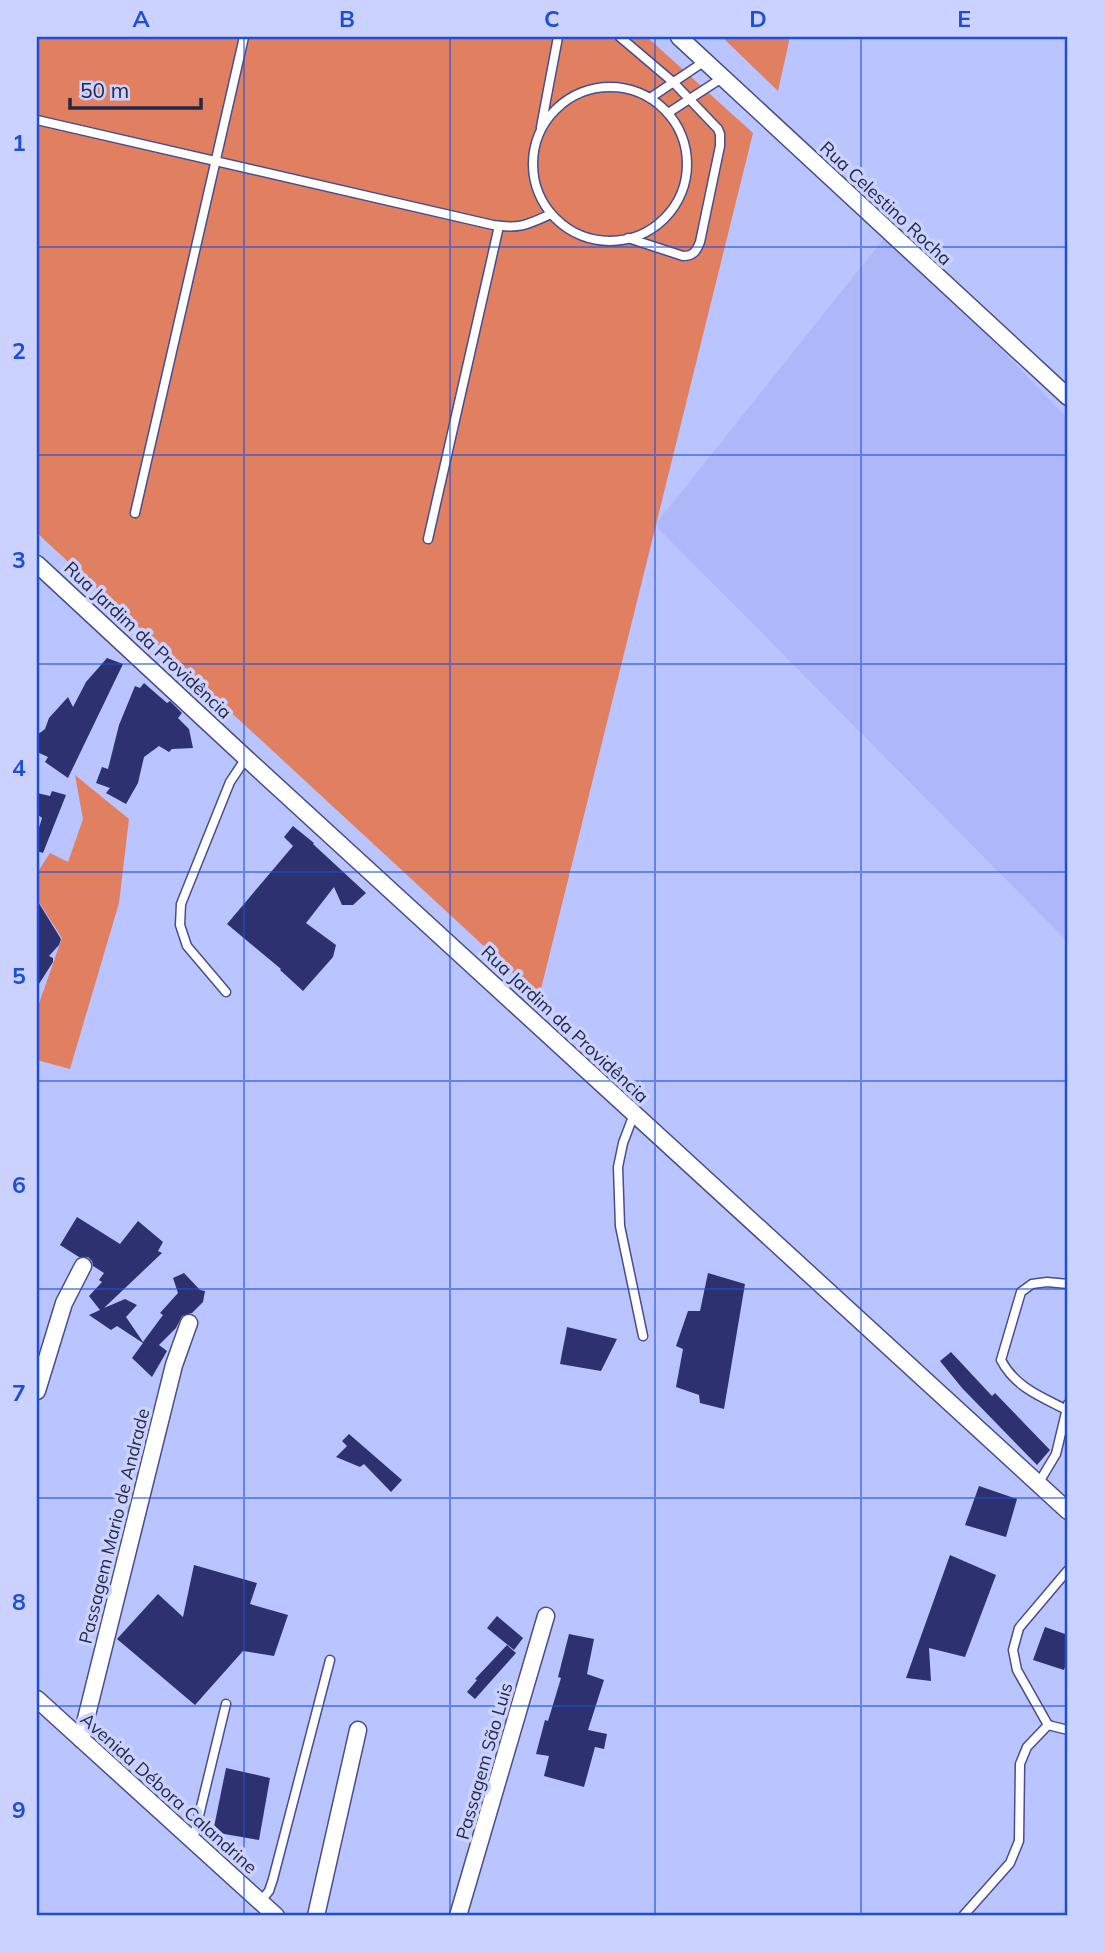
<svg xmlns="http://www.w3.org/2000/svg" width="1105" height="1953" font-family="Mulish,sans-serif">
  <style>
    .built { fill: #aeb7f7 }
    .green { fill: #e17f61 }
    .building { fill: #2e316f }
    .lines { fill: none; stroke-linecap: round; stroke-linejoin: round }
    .service-casing { stroke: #484d8e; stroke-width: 11 }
    .minor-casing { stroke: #484d8e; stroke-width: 19 }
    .service { stroke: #fff; stroke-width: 8 }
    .minor { stroke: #fff; stroke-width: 16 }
    .grid { fill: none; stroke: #1d4ed8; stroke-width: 2; stroke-opacity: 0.55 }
    .labels { text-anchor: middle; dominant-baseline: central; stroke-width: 7; stroke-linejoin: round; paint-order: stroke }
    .street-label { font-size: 18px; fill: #252845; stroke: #cbd2ff }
    .neatline { fill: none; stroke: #1d4ed8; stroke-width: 2.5 }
    .grid-label { font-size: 23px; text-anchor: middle; font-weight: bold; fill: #1d4ed8 }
  </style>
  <rect width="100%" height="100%" fill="#bac4ff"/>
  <polygon class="built" points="889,232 1068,419 1068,942 655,525"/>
  <g class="green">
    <polygon points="37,37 647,37 753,133 539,997 37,533"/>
    <polygon points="722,37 790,37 778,91"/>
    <polygon points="75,775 129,819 119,903 70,1069 37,1060 37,1009 62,938 37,899 37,873 50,853 68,862 83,819"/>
  </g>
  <g class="building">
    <polygon points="107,658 123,664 68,778 45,762 48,757 37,752 37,735 45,729 49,718 68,697 73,707 86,682"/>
    <polygon points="144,683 167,703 170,701 182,713 178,718 189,729 193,748 172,749 169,752 159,746 144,757 138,783 126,804 106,793 110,788 96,783 102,767 108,769 119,725 135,686 140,688"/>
    <polygon points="52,791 66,795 43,853 37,851 37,834 42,818 37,814 37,793 50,796"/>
    <polygon points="293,826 314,843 313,844 366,893 353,905 342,905 334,887 306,923 336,945 333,957 303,991 280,970 281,969 227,924 293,846 284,837"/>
    <polygon points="37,900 61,939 59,945 49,956 53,958 53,962 37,987"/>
    <polygon points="77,1217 120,1244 138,1221 163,1242 158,1251 162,1253 104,1308 125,1299 137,1305 126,1317 143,1342 163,1315 160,1313 178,1293 173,1278 184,1273 200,1290 205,1291 203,1302 192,1313 182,1316 176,1328 159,1345 167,1351 152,1377 132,1358 143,1343 117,1326 111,1330 89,1315 100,1310 89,1296 102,1282 99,1280 104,1273 93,1266 92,1261 88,1257 79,1257 60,1245"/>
    <polygon points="708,1273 745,1284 724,1409 700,1403 699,1395 676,1387 683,1349 676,1346 688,1311 700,1311"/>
    <polygon points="567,1327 617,1339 601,1371 560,1364"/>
    <polygon points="951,1352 992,1396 995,1393 1050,1450 1037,1465 962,1388 940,1361"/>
    <polygon points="349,1434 402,1480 391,1492 364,1464 360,1467 336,1457 347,1446 342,1441"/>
    <polygon points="979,1486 1017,1499 1006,1537 965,1525"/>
    <polygon points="950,1555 996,1575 965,1657 929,1648 931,1681 906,1678"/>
    <polygon points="194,1565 257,1583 250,1604 288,1615 274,1656 243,1651 195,1705 117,1639 158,1594 183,1617"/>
    <polygon points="497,1616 523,1638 514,1650 487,1628"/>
    <polygon points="1045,1627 1068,1635 1068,1657 1064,1670 1033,1660"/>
    <polygon points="569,1634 594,1639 587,1674 604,1680 588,1730 607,1734 604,1749 595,1747 584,1787 544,1776 549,1756 536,1754 545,1720 548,1721 561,1678 558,1677"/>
    <polygon points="507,1645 516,1653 475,1699 467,1692 477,1680 475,1679"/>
    <polygon points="226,1768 270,1778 259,1840 213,1832"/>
  </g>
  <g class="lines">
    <g class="service-casing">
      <g id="service">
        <path d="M620,37l53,45 45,47 2,5v12l-20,96c-4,10 -7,14 -17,14l-55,-18"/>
        <circle cx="610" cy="164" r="77"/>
        <polyline points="650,98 705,61"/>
        <polyline points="668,113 722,78"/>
        <path d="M37,120l456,105c27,4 34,0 58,-11"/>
        <polyline points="541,127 558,37"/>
        <polyline points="135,513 244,37"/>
        <polyline points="428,539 499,226"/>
        <polyline points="226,992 187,946 180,925 181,904 230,782 246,758"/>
        <polyline points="634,1114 623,1143 618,1167 620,1226 643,1336"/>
        <path d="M1067,1410c-26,-13 -52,-23 -66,-50l20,-68 11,-8 15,-2 21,2"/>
        <polyline points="1038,1484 1056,1454 1068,1404"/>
        <polyline points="1048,1725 1017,1670 1013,1650 1019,1628 1068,1570"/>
        <polyline points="193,1840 226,1704"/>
        <polyline points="260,1902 269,1891 273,1879 330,1660"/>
        <polyline points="963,1916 1010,1863 1019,1841 1020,1764 1027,1747 1048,1725 1068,1730"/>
      </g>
    </g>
    <g class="minor-casing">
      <g id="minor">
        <polyline points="679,37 1068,397"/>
        <polyline points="37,564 246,758 1068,1511"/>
        <polyline points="37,1391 64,1303 83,1266"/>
        <polyline points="37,1699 276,1916"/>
        <polyline points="81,1739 174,1365 189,1323"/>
        <polyline points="316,1916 358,1730"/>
        <polyline points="458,1916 546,1616"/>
      </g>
    </g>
    <use href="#service" class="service"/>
    <use href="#minor" class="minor"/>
  </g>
  <path class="grid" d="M244,37v1879M450,37v1879M655,37v1879M861,37v1879M37,247h1031M37,455h1031M37,664h1031M37,872h1031M37,1081h1031M37,1289h1031M37,1498h1031M37,1706h1031"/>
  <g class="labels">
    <g class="street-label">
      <text transform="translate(886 203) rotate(43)">Rua Celestino Rocha</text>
      <text transform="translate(148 640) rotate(43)">Rua Jardim da Providência</text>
      <text transform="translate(565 1024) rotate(43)">Rua Jardim da Providência</text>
      <text transform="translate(114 1526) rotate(-76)">Passagem Mario de Andrade</text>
      <text transform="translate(484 1761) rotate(-74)">Passagem São Luis</text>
      <text transform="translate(169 1793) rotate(42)">Avenida Débora Calandrine</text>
    </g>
  </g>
  <rect width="1105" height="1953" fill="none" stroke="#cbd2ff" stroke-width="77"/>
  <path d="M70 98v10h131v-10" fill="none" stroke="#252845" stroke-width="3.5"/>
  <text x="80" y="98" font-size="21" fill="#252845" stroke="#cbd2ff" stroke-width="5" paint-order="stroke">50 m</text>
  <rect x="38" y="38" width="1028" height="1876" class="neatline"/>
  <g class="grid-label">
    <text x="141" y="27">A</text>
    <text x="347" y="27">B</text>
    <text x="552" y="27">C</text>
    <text x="758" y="27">D</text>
    <text x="964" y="27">E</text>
    <text x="19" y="151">1</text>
    <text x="19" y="359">2</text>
    <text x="19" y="568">3</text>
    <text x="19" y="776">4</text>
    <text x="19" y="984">5</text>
    <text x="19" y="1193">6</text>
    <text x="19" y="1401">7</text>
    <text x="19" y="1610">8</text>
    <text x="19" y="1818">9</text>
  </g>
</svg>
